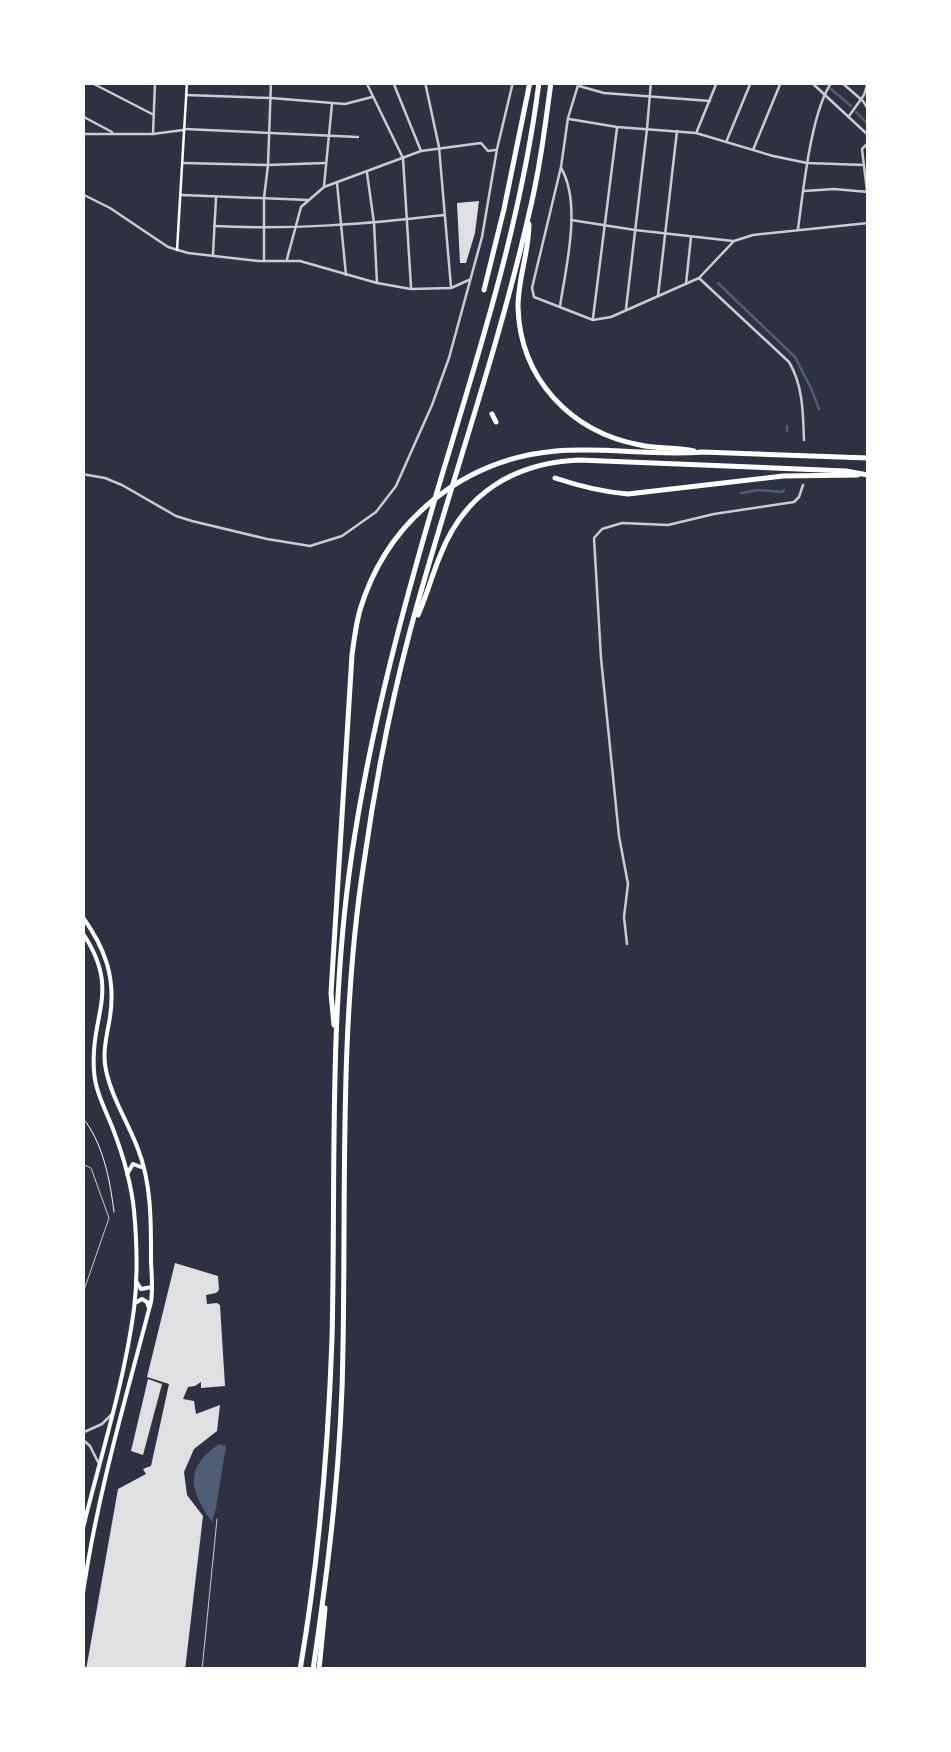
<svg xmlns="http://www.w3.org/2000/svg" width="951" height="1752" font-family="Roboto,sans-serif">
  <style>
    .water { fill: #4f5d75 }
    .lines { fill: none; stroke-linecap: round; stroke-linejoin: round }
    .stream { stroke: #4f5d75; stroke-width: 2.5 }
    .building { fill: #e0e0e3 }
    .path { stroke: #fff; stroke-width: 1 }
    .service { stroke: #caccd0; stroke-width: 1 }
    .minor { stroke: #caccd0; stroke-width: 2.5 }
    .tertiary { stroke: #caccd0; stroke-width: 2.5 }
    .secondary { stroke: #fff; stroke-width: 2.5 }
    .primary { stroke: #fff; stroke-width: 4 }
    .motorway { stroke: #fff; stroke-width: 5 }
  </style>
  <rect width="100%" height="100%" fill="#2d3142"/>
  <path class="water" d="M219,1444l7,2 -10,62 -4,14c-23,-32 -28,-54 7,-78z"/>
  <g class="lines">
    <g class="stream">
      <polyline points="823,82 825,84"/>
      <polyline points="831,89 851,106"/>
      <polyline points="856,112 868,124"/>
      <polyline points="718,283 795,357 811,388 819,409"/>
      <polyline points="787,431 787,426"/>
      <polyline points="741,493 758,490 782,492 784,490"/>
    </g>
  </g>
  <g class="building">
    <polygon points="479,201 475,233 466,263 460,263 457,203"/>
    <polygon points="175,1263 218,1276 219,1290 216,1293 206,1295 207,1304 217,1303 220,1305 225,1386 201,1388 201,1382 195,1386 188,1387 183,1399 194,1401 196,1414 220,1405 217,1431 194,1449 184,1472 187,1495 203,1516 185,1670 86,1670 118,1489 146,1474 143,1469 151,1466 169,1384 147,1377"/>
    <polygon points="148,1379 162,1384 143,1455 131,1451"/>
  </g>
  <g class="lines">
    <path class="path" d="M82,1117c21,25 28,63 32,95"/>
    <g class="service">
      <polyline points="82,1164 91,1168 109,1218 82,1296"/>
      <polyline points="202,1670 217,1519"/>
    </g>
    <g class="minor">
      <polyline points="90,82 154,115"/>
      <polyline points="366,82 403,158 411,287"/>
      <polyline points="393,82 421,151"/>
      <polyline points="425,82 439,147 451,287"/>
      <polyline points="811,82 868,135"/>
      <polyline points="841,82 863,101 868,109"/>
      <polyline points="579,86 604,93 710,101"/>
      <polyline points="186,95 271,98 345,104 372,97"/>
      <polyline points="82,116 112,132"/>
      <polyline points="849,116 864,95 868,82"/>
      <polyline points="569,119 617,127 696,133 773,156 807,163 864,165"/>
      <polyline points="185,129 358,137"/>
      <polyline points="697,131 717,82"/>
      <polyline points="82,134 153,134 183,130"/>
      <polyline points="153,134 155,82"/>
      <polyline points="727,140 751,82"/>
      <polyline points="868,143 862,149 868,199"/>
      <polyline points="753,150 781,82"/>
      <polyline points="184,163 268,165 325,163"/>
      <polyline points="367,173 374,223 377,283"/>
      <polyline points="337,183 346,275"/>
      <polyline points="324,186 332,104"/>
      <polyline points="804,191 834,189 868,192"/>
      <polyline points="82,194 110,208 168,247 188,253 258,261 300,261 377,283 411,289 451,288 469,280"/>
      <polyline points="182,195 308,200"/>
      <polyline points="571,220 635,230 733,241"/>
      <path d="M214,226c78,4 153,-2 230,-11"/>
      <path d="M798,229c5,-36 13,-119 34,-147"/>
      <polyline points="213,254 216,198"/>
      <polyline points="287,259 301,207 324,187 421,151 481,143 488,151 495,150"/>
      <polyline points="264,261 264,198 268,165 271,82"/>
      <path d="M700,279l89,83c14,23 14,51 15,78"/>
      <polyline points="686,284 691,237"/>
      <polyline points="658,296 677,131"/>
      <path d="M560,306c6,-39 22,-103 1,-138"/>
      <polyline points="626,309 647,129 651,82"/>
      <polyline points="593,318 617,128"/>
      <polyline points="627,944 624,917 628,884 619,836 601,658 594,538 602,529 622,523 668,525 714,514 794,502 799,497 803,485"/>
      <polyline points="82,1433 102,1424 112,1414"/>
      <polyline points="82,1439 90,1446 98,1462"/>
    </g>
    <g class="tertiary">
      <polyline points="579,82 568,118 561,167 532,288 534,297 593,320 611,317 699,278 734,241 753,235 868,223"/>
      <polyline points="82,474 105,478 122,485 176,516 192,521 267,539 310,546 342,536 376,512 396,486 432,405 449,358 482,237 497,149 513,82"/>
    </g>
    <polyline class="secondary" points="177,250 187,82"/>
    <g class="primary">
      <path d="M82,916c23,32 34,61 28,101 -3,18 -8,36 -4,53 6,29 22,52 32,79 14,36 13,76 13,114 1,14 2,26 0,39 -26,99 -55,197 -69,298"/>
      <path d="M82,932c40,59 8,81 12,139 1,20 12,40 19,58 10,26 18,53 21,81 3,33 4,66 0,99 -10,75 -34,149 -52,223"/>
      <polyline points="127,1174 133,1164 141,1167"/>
      <polyline points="136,1281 141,1289 152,1287"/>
      <polyline points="135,1303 142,1299 147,1302 149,1308"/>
    </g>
    <g class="motorway">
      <path d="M529,224c0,28 -11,54 -11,83 2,72 53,125 122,138 18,4 36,2 54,6"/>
      <polyline points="484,290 504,209 530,82"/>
      <polyline points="492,414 496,422"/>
      <path d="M555,478c24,8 46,14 73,16l155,-18 75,-1"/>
      <path d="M418,615c9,-20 14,-40 22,-59 24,-63 74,-93 139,-96l267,11 22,4"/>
      <path d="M334,1025l-3,-32 21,-338c2,-15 4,-31 8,-45 27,-90 104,-151 196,-159 49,-4 97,5 146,1l166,6"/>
      <path d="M300,1670c19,-110 28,-220 32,-331 4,-162 -4,-324 20,-486 19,-128 53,-253 90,-378 39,-129 80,-258 97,-393"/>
      <path d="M313,1670c16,-108 29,-214 30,-323 3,-161 -4,-325 21,-485 11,-78 26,-155 46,-231 37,-138 86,-273 118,-413 11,-44 17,-90 23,-136"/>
      <polyline points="319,1670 325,1608"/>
    </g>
  </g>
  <rect width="951" height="1752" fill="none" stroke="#ffffff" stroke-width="170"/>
</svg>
